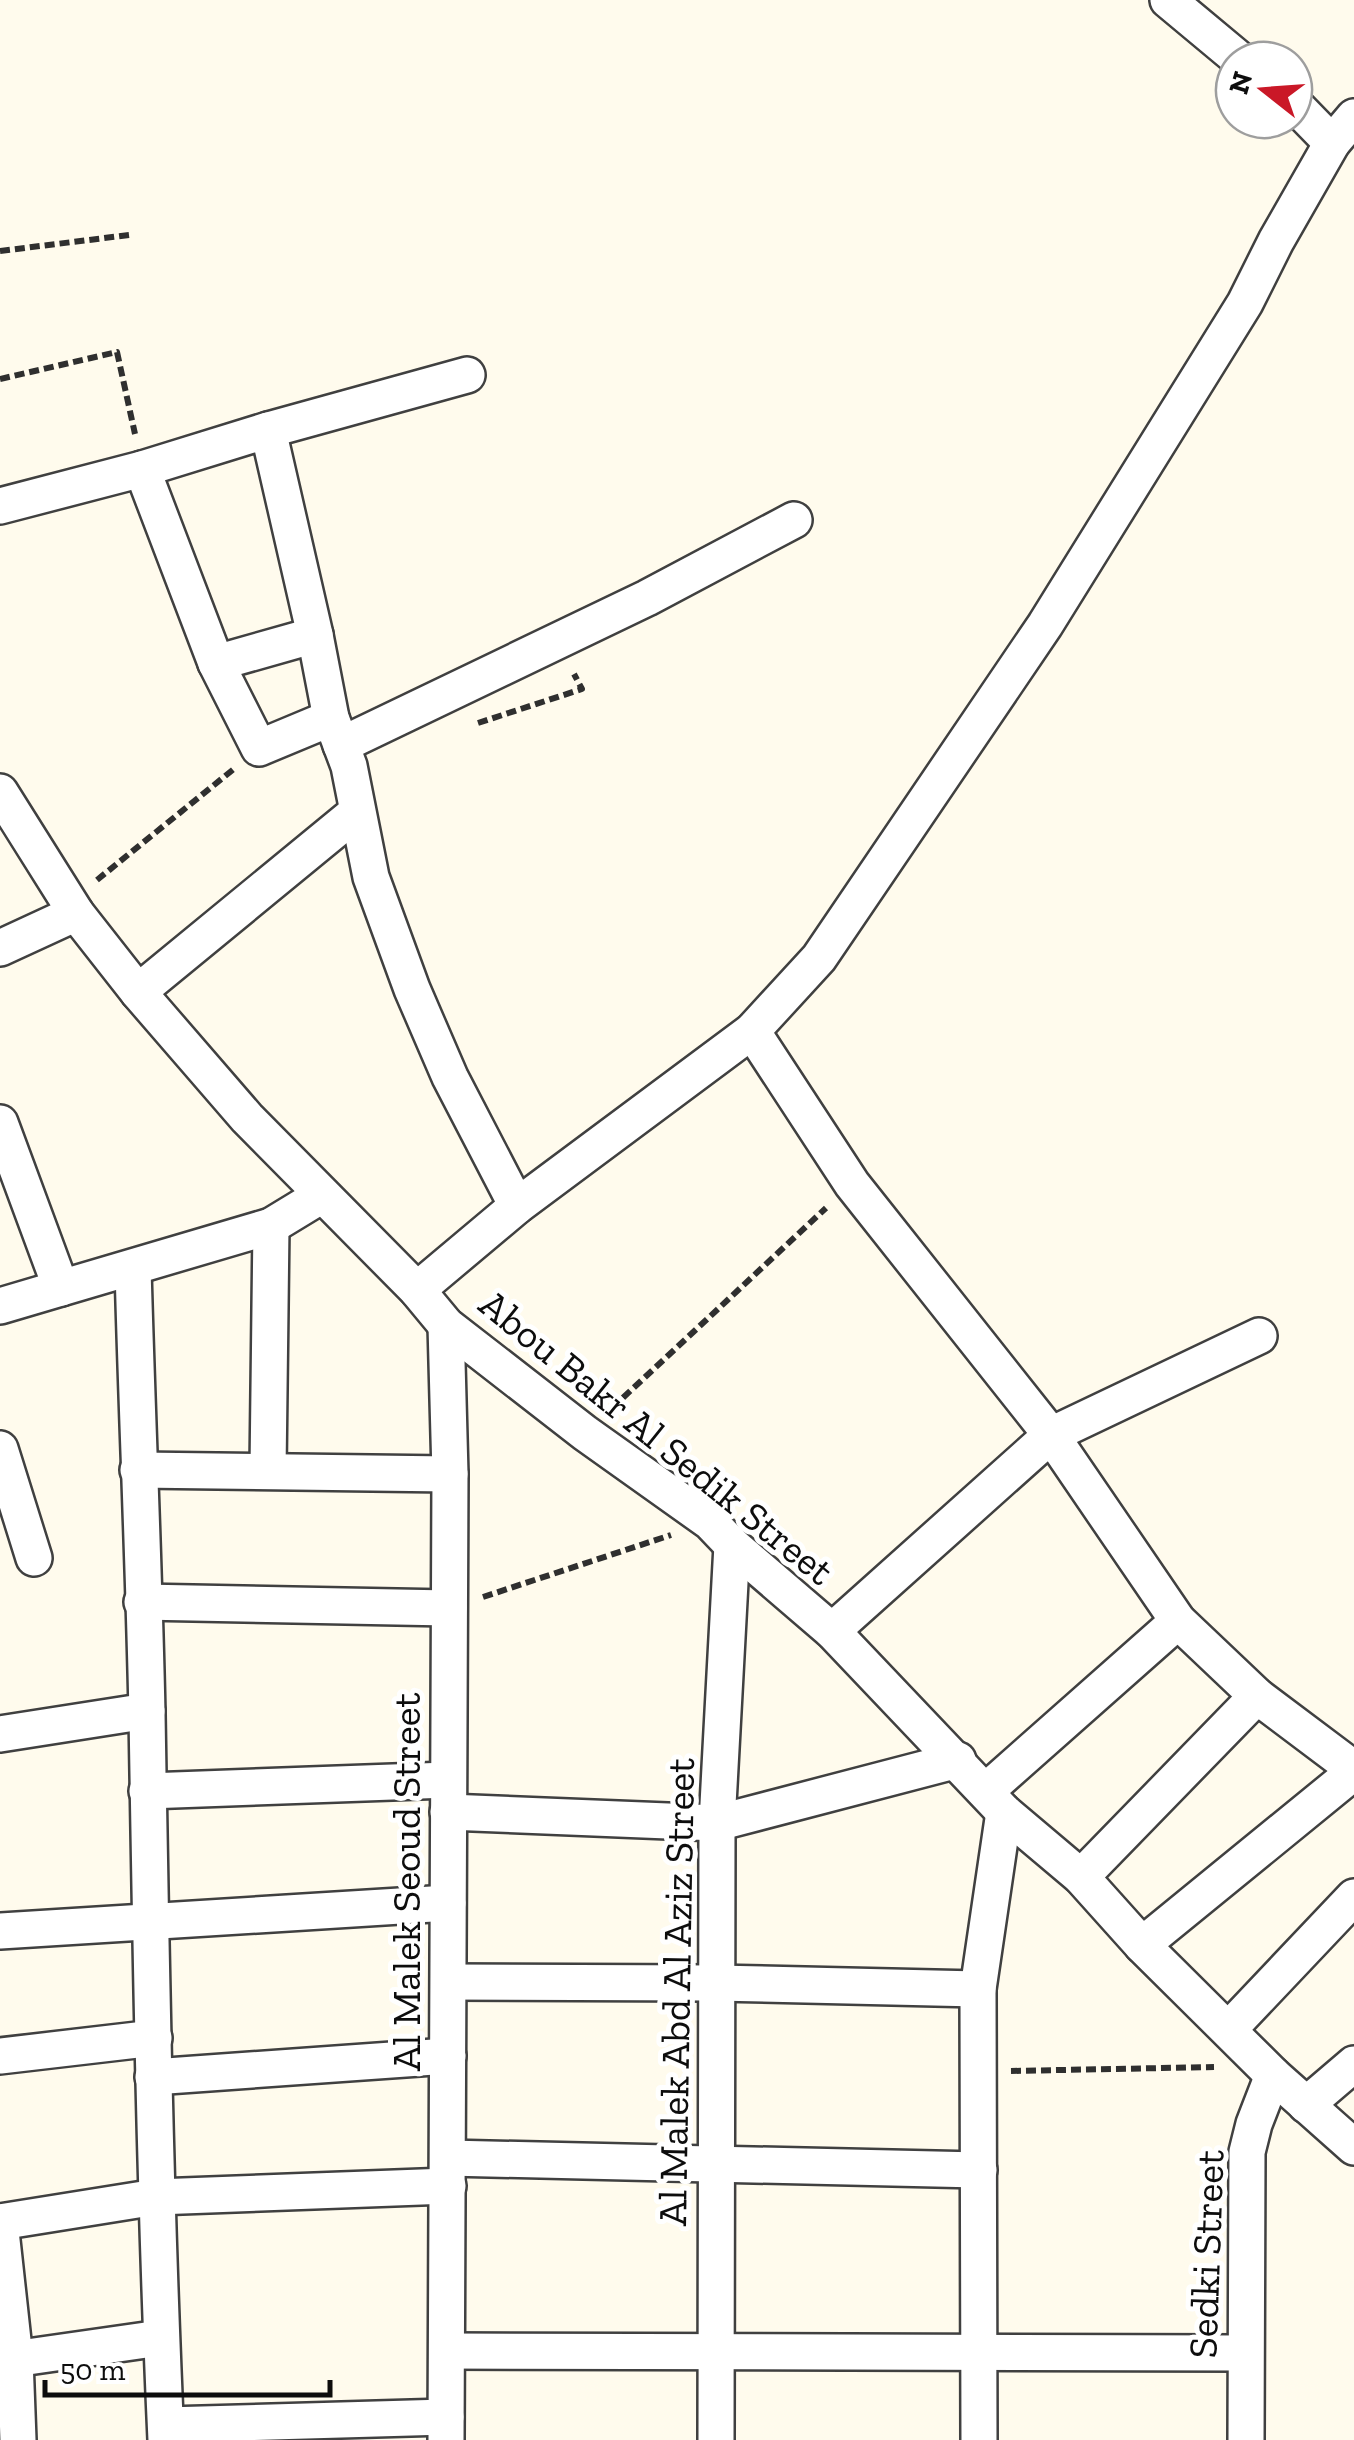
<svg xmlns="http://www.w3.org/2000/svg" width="1354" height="2440" font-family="'Zilla Slab',serif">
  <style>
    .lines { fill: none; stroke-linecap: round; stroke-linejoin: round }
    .street-casing { stroke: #404040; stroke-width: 40 }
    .path { stroke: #2f2f2f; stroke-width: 6; stroke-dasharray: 10 5; stroke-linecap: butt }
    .street { stroke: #fff; stroke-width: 35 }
    .labels { text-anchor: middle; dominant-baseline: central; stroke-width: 10; stroke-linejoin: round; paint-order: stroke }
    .street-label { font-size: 40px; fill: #0d0d0d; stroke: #fff }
  </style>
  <rect width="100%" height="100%" fill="#fffbed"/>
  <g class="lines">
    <g class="street-casing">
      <g id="street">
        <polyline points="1168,0 1240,60"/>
        <polyline points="1294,104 1332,143"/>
        <polyline points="268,430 467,375"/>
        <polyline points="142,469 216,663 259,748 331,718"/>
        <polyline points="0,506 142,469 268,430 315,635 331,718 349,766 371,877 412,989 450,1077 517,1206"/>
        <polyline points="216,663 315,635"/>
        <polyline points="341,745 647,598 794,520"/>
        <polyline points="0,792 76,913 138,992 247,1118 417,1290 446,1325 585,1433 710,1522 732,1545 832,1631 1004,1812 1081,1877 1142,1945 1273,2075 1354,2147"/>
        <polyline points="0,948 76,913"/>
        <polyline points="138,992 357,812"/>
        <polyline points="752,1031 852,1184 1051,1435 1178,1621 1257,1696 1354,1769"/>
        <polyline points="0,1123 61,1288"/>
        <path d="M133,1268c4,149 11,298 14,446 4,242 8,484 19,726"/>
        <polyline points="417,1290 517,1206 752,1031 819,958 1045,625 1245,303 1276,241 1332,143 1354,117"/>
        <polyline points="0,1306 271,1226 322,1195"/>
        <polyline points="446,1325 450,1474 446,2440"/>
        <polyline points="0,1449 34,1558"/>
        <polyline points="138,1470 450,1474"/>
        <polyline points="268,1471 271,1226"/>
        <polyline points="142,1602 449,1608"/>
        <polyline points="832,1631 1051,1435 1259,1336"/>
        <polyline points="0,1734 147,1711"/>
        <polyline points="147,1791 448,1780"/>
        <polyline points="986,1791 1178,1621"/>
        <polyline points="448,1812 717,1823 958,1760"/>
        <polyline points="1081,1877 1257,1696"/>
        <polyline points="0,1931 448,1903"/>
        <polyline points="1142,1945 1354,1772"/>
        <polyline points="449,1982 715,1983 978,1989"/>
        <polyline points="1229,2029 1354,1897"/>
        <polyline points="0,2056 154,2038"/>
        <polyline points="153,2077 448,2056"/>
        <polyline points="1306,2105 1354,2064"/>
        <polyline points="448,2158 979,2170"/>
        <polyline points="0,2222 156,2197 448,2186"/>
        <polyline points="0,2222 15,2359 18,2440"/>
        <polyline points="447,2351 1245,2353"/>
        <polyline points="0,2361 160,2338"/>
        <polyline points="166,2425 446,2417"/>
        <polyline points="716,2440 717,1823 732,1545"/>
        <polyline points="979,2440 978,1989 1004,1812"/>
        <polyline points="1246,2440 1247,2152 1254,2124 1273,2075"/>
      </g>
    </g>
    <g class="path">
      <polyline points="0,251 129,235"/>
      <polyline points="0,379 117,352 135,434"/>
      <polyline points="478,723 582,689 574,674"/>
      <polyline points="97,880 235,768"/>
      <polyline points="612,1408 826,1208"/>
      <polyline points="483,1597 671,1535"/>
      <polyline points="1011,2071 1214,2067"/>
    </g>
    <use href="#street" class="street"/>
  </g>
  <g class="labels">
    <g class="street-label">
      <text transform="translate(657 1437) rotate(39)">Abou Bakr Al Sedik Street</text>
      <text transform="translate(406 1882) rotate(-90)">Al Malek Seoud Street</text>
      <text transform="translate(676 1992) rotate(-89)">Al Malek Abd Al Aziz Street</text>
      <text transform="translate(1206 2254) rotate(-88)">Sedki Street</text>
    </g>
  </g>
  <g transform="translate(1264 90) rotate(287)"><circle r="48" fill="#ffffff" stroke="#9e9e9e" stroke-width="2.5"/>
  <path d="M0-8L18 38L0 25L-18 38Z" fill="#ca1827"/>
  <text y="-15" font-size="28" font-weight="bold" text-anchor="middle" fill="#0d0d0d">N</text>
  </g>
  <path d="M45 2380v15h285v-15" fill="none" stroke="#0d0d0d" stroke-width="5"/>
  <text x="60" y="2380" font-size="30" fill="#0d0d0d" stroke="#ffffff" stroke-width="8" paint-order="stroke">50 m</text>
</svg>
